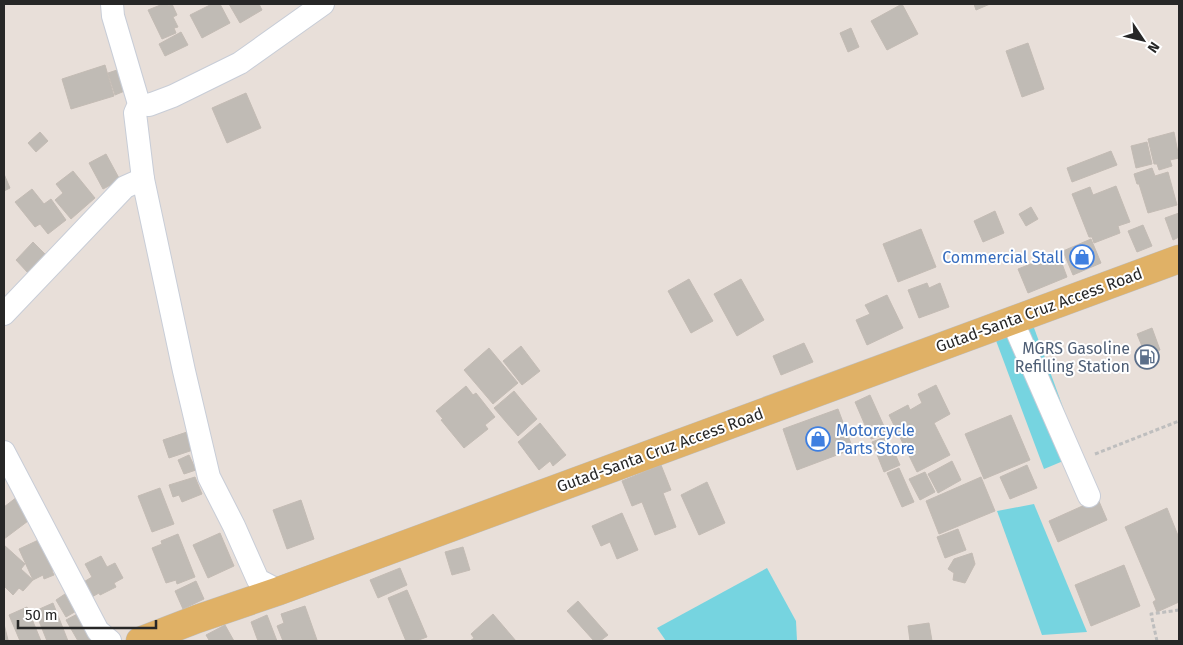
<svg xmlns="http://www.w3.org/2000/svg" width="1183" height="645" font-family="'Fira Sans',sans-serif">
  <style>
    .water { fill: #76d4e0 }
    .building { fill: #c0bbb5; stroke: #c3bbb4 }
    .lines { fill: none; stroke-linecap: round; stroke-linejoin: round }
    .minor-casing { stroke: #c8cdd7; stroke-width: 24 }
    .major-casing { stroke: #bebebe; stroke-width: 29 }
    .path { stroke: #bebebe; stroke-width: 3; stroke-dasharray: 4 2.5; stroke-linecap: butt }
    .minor { stroke: #fff; stroke-width: 22 }
    .major { stroke: #e0b166; stroke-width: 28 }
    .labels { text-anchor: middle; dominant-baseline: central; stroke-width: 4; stroke-linejoin: round; paint-order: stroke }
    .shop-label { font-size: 16px; fill: #366cbe; stroke: #fff; text-anchor: end }
    .street-label { font-size: 16px; fill: #272727; stroke: #fff }
    .service-label { font-size: 16px; fill: #4e5e75; stroke: #fff; text-anchor: end }
  </style>
  <rect width="100%" height="100%" fill="#e8dfd9"/>
  <g class="water">
    <polygon points="1033,325 1080,454 1044,469 995,338"/>
    <polygon points="1034,504 1087,632 1042,635 997,511"/>
    <polygon points="767,568 796,621 797,641 666,641 657,628"/>
  </g>
  <g class="building">
    <polygon points="163,4 168,4 168,6 172,4 177,15 173,17 178,27 174,28 176,33 162,39 148,10"/>
    <polygon points="212,4 220,4 230,23 202,38 190,15"/>
    <polygon points="229,4 259,4 262,10 240,23"/>
    <polygon points="902,4 918,34 887,50 871,21"/>
    <polygon points="974,4 990,4 976,10"/>
    <polygon points="851,28 859,47 848,52 840,33"/>
    <polygon points="181,32 188,45 165,56 159,44"/>
    <polygon points="1028,43 1044,89 1022,97 1006,51"/>
    <polygon points="105,65 114,96 71,109 62,79"/>
    <polygon points="120,69 127,90 115,95 108,73"/>
    <polygon points="246,93 261,128 227,143 212,108"/>
    <polygon points="40,132 48,141 36,152 28,143"/>
    <polygon points="1174,132 1179,158 1170,160 1172,166 1159,170 1157,164 1154,164 1148,139"/>
    <polygon points="1147,142 1152,164 1136,168 1131,146"/>
    <polygon points="1111,151 1117,165 1072,182 1067,168"/>
    <polygon points="106,154 120,180 103,189 89,163"/>
    <polygon points="1152,168 1155,176 1168,172 1177,205 1148,213 1139,184 1137,184 1134,174"/>
    <polygon points="73,171 95,198 71,219 55,200 63,193 56,184"/>
    <polygon points="4,174 10,188 4,191"/>
    <polygon points="1116,186 1130,222 1118,226 1120,233 1094,243 1092,237 1089,237 1072,194 1090,187 1093,195"/>
    <polygon points="32,189 44,204 51,199 66,220 48,234 40,224 35,227 15,202"/>
    <polygon points="1031,207 1038,219 1026,226 1019,214"/>
    <polygon points="995,211 1004,233 983,242 974,221"/>
    <polygon points="1179,213 1179,237 1173,240 1165,218"/>
    <polygon points="1143,225 1152,246 1137,252 1128,231"/>
    <polygon points="921,229 936,267 898,282 883,244"/>
    <polygon points="1091,239 1101,263 1073,275 1063,251"/>
    <polygon points="33,242 46,255 28,273 16,260"/>
    <polygon points="1058,253 1067,277 1028,293 1018,269"/>
    <polygon points="689,279 713,321 691,333 668,291"/>
    <polygon points="741,279 764,320 737,336 714,294"/>
    <polygon points="927,283 929,288 940,283 949,307 919,318 908,290"/>
    <polygon points="887,295 903,328 867,345 856,320 870,314 865,305"/>
    <polygon points="1152,328 1160,350 1146,356 1137,334"/>
    <polygon points="804,343 813,362 781,375 773,356"/>
    <polygon points="521,346 540,371 522,385 503,361"/>
    <polygon points="489,348 518,383 493,404 464,370"/>
    <polygon points="936,385 950,414 934,423 950,455 917,472 889,415 908,405 910,410 922,403 918,394"/>
    <polygon points="466,386 473,395 476,393 495,417 485,425 488,429 464,448 441,420 443,419 436,411"/>
    <polygon points="514,391 537,419 518,436 494,408"/>
    <polygon points="870,395 887,433 871,439 855,402"/>
    <polygon points="838,409 853,449 797,470 783,429"/>
    <polygon points="1011,415 1030,460 984,479 965,434"/>
    <polygon points="540,423 566,455 553,466 550,461 539,470 518,442"/>
    <polygon points="187,432 193,450 169,458 163,440"/>
    <polygon points="887,436 900,465 884,472 872,442"/>
    <polygon points="189,455 196,470 184,474 178,460"/>
    <polygon points="952,461 961,480 938,493 928,474"/>
    <polygon points="661,465 671,490 663,493 676,527 655,535 642,502 632,506 622,481"/>
    <polygon points="1027,465 1037,488 1010,499 1000,477"/>
    <polygon points="899,468 914,502 902,507 887,473"/>
    <polygon points="925,472 935,492 920,500 909,479"/>
    <polygon points="195,477 202,494 182,502 179,495 173,497 169,485"/>
    <polygon points="981,477 995,511 939,534 926,501"/>
    <polygon points="707,482 725,523 699,535 681,495"/>
    <polygon points="160,488 174,524 152,532 138,496"/>
    <polygon points="17,497 32,518 4,539 4,507"/>
    <polygon points="1098,499 1107,520 1058,542 1049,521"/>
    <polygon points="301,500 314,539 287,549 273,510"/>
    <polygon points="1167,508 1179,538 1179,602 1157,612 1153,602 1156,600 1125,527"/>
    <polygon points="622,513 638,550 617,559 610,542 601,546 592,526"/>
    <polygon points="958,529 966,550 945,558 937,537"/>
    <polygon points="220,533 234,566 208,578 193,545"/>
    <polygon points="178,534 195,577 177,584 176,580 166,583 152,548 162,544 161,541"/>
    <polygon points="45,537 59,568 52,571 54,575 44,579 43,575 33,580 19,549"/>
    <polygon points="4,545 25,564 21,569 33,580 23,591 19,588 13,595 4,586"/>
    <polygon points="463,547 470,570 452,575 445,552"/>
    <polygon points="972,553 975,564 965,583 953,580 954,573 948,569 954,559"/>
    <polygon points="101,556 107,567 115,563 123,578 114,583 116,587 100,595 99,593 90,598 82,583 92,577 85,564"/>
    <polygon points="1124,565 1140,606 1091,626 1075,585"/>
    <polygon points="400,568 407,585 378,598 370,580"/>
    <polygon points="196,581 204,599 183,609 175,591"/>
    <polygon points="407,590 427,637 416,641 406,641 388,598"/>
    <polygon points="68,592 78,610 66,617 56,600"/>
    <polygon points="578,601 608,635 600,641 594,641 567,611"/>
    <polygon points="53,603 68,641 47,641 35,611"/>
    <polygon points="305,606 317,640 283,641 277,626 284,623 281,614"/>
    <polygon points="27,607 41,641 20,641 9,615"/>
    <polygon points="81,612 95,637 88,641 78,641 66,620"/>
    <polygon points="493,614 516,641 470,641 474,638 471,634"/>
    <polygon points="267,615 277,641 258,641 251,622"/>
    <polygon points="929,623 932,641 910,641 908,626"/>
    <polygon points="4,624 8,640 5,641 4,641"/>
    <polygon points="225,625 234,641 207,641 209,640 206,635"/>
  </g>
  <g class="lines">
    <g class="minor-casing">
      <g id="minor">
        <polyline points="112,4 113,16 139,104 135,113 143,179 184,371 209,477 234,526 258,580 279,591"/>
        <polyline points="139,104 149,105 173,96 240,63 323,4"/>
        <polyline points="4,314 125,187 143,179"/>
        <polyline points="1012,320 1089,496"/>
        <polyline points="4,452 98,631 110,641"/>
      </g>
    </g>
    <g class="major-casing">
      <polyline id="major" points="140,641 197,619 279,591 1179,259"/>
    </g>
    <g class="path">
      <polyline points="1095,454 1179,421"/>
      <polyline points="1157,641 1151,614 1179,610"/>
    </g>
    <use href="#minor" class="minor"/>
    <use href="#major" class="major"/>
  </g>
  <defs>
    <g id="shop-ring" transform="scale(1.25)"><circle r="9.5" fill="#fff" stroke="#3f7fe0" stroke-width="1.5"/><path d="M-5-2.5h2.3a2.7 3.5 0 0 1 5.4 0H5L5.5 6h-11ZM-1.5-2.5h3a1.5 2.3 0 0 0-3 0Z" fill="#3f7fe0"/></g>
    <g id="fuel-ring" transform="scale(1.25)"><circle r="9.5" fill="#fff" stroke="#5c6f8a" stroke-width="1.5"/><path d="M-5.5-6h7V0h2V4h1.3V-2.5L3-4.5l.8-.8L6-3V5H2.5V1h-1V6h-7ZM-4.2-4.7v3.2H.2V-4.7Z" fill="#5c6f8a"/></g>
  </defs>
  <g fill-rule="evenodd">
    <use href="#shop-ring" x="1082" y="257"/>
    <use href="#fuel-ring" x="1147" y="357"/>
    <use href="#shop-ring" x="818" y="439"/>
  </g>
  <g class="labels">
    <g class="shop-label">
      <text x="1064" y="257">Commercial Stall</text>
      <text x="836" y="430" text-anchor="start">Motorcycle<tspan x="836" dy="18">Parts Store</tspan></text>
    </g>
    <g class="street-label">
      <text transform="translate(1039 310) rotate(-20)">Gutad-Santa Cruz Access Road</text>
      <text transform="translate(660 450) rotate(-20)">Gutad-Santa Cruz Access Road</text>
    </g>
    <g class="service-label">
      <text x="1130" y="348">MGRS Gasoline<tspan x="1130" dy="18">Refilling Station</tspan></text>
    </g>
  </g>
  <rect width="1183" height="645" fill="none" stroke="#272727" stroke-width="10"/>
  <g transform="translate(1143 40) rotate(125)" stroke="#ffffff" stroke-width="4" paint-order="stroke">
  <path d="M0-4L9 19L0 12L-9 19Z" fill="#272727"/>
  <text y="-8" font-size="14" font-weight="bold" text-anchor="middle" fill="#272727">N</text>
  </g>
  <path d="M18 620v8h138v-8" fill="none" stroke="#272727" stroke-width="2.5"/>
  <text x="25" y="620" font-size="15" fill="#272727" stroke="#ffffff" stroke-width="4" paint-order="stroke">50 m</text>
</svg>
